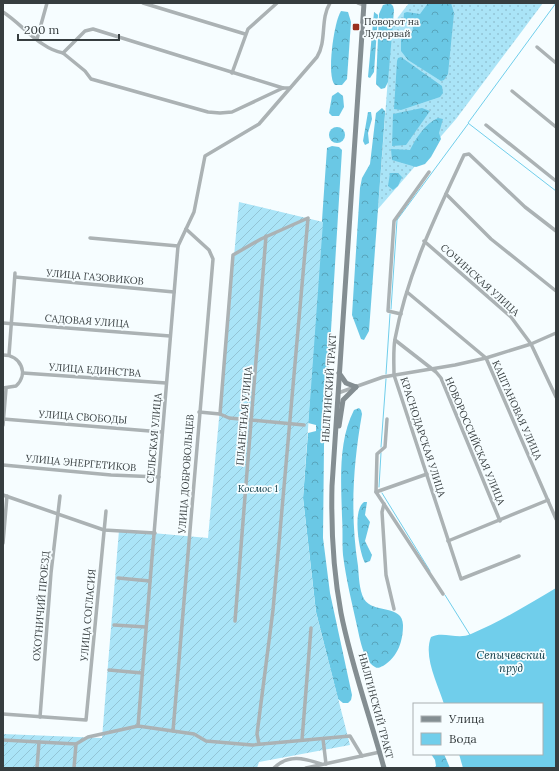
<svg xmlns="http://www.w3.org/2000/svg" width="559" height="771" font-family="Lora,serif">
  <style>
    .grass { fill: url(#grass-dots) }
    .forest { fill: url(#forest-crowns) }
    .garden { fill: url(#garden-furrows) }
    .water { fill: #70ceeb }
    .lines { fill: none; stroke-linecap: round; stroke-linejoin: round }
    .stream { stroke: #70ceeb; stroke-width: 1 }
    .minor { stroke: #abb2b4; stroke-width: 3.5 }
    .secondary { stroke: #848e92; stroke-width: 5 }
    .poi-dot { fill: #9a301e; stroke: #f6fdff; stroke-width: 1.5 }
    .labels { text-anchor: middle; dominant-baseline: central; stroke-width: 3.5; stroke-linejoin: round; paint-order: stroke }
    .poi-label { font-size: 10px; fill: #363d3f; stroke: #f6fdff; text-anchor: start }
    .street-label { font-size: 10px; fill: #363d3f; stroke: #f6fdff }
    .park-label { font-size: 10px; font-style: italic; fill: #073541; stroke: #f6fdff }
    .water-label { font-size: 11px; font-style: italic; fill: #03323e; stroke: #f6fdff }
  </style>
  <defs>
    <pattern id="grass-dots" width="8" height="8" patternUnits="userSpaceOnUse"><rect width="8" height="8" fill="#aae4f7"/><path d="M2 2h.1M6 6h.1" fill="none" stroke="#93c4d5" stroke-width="1.8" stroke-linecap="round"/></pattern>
    <pattern id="forest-crowns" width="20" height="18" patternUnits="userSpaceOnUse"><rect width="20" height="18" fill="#6ac8e5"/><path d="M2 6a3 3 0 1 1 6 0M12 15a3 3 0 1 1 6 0" fill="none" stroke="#58a4bb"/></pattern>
    <pattern id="garden-furrows" width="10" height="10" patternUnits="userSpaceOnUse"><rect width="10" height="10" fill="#aae4f7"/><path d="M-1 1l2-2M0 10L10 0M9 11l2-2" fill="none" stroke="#93c4d5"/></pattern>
  </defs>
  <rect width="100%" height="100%" fill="#f6fdff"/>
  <polygon class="grass" points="409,3 543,3 456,119 378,209 392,25"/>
  <g class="forest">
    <polygon points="390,3 393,6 394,10 388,82 385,88 381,89 376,84 379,14 383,5"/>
    <polygon points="428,3 451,3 454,13 448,74 444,80 441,81 408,60 401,51 401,36 412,32 413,28 410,22 403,23 404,13 407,12 420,14"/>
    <path d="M341,11l7,1 3,10 -4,57 -5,6h-7c-9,-8 -1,-64 6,-74z"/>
    <polygon points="374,12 378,15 374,72 370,78 368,77"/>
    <polygon points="401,57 442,86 443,93 440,97 401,110 394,109 397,61 398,58"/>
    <polygon points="338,92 343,96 344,107 339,116 332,116 329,113 332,96"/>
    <polygon points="382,108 385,111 385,114 369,331 364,340 361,339 352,315 360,188 362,178 370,164 376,113"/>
    <polygon points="422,108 430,111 406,145 392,146 393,114"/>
    <polygon points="368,112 371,112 372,119 368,133 369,143 365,145 363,141"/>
    <path d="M438,118l5,1 -4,14 2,6 -10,18 -6,7 -9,3 -24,-7 -1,-11 19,1c6,-12 15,-26 28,-32z"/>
    <circle cx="337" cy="135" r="8"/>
    <polygon points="332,146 339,147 342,150 324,445 323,538 330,593 352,695 351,700 348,703 343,703 338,699 316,612 303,498 308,433 316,431 316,425 308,423 327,148"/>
    <polygon points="390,173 398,173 402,177 398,186 393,190 388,186"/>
    <path d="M359,408l2,2 1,4c-9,51 -12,101 -4,152 1,11 1,23 6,33 9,15 39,5 39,26 0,16 -5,32 -20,41 -3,1 -5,3 -8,1 -12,-7 -15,-28 -18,-41 -5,-23 -11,-47 -14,-71 -1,-12 0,-26 -1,-39 -1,-34 -4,-75 12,-106z"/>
    <path d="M364,502h3l-2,13 5,7 -5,19 7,14 -2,6 -5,2c-6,-11 -13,-53 -1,-61z"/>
    <polygon points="431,754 444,754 450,768 434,768 436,766 435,760"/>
  </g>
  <polygon class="garden" points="239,202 323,222 303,498 316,612 350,745 259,762 257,768 3,768 3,734 102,738 119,530 208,538"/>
  <path class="water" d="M556,588v180h-93l-4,-14h83v-50h-98c-6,-20 -21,-47 -13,-67 12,-6 27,3 40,-3 29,-12 58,-30 85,-46z"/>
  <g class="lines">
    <g class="stream">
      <polyline points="556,3 468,123 556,191"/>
      <polyline points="391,309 397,220 468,124"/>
      <polyline points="386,374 390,314"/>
      <polyline points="381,447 386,379"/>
      <polyline points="379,487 381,453"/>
      <polyline points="382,493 430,571"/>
      <polyline points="445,595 470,635"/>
    </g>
    <g class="minor">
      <polyline points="143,3 245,34"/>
      <polyline points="358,3 364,5"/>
      <path d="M3,12c19,12 37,37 60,41l22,-22 8,-2 190,59"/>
      <polyline points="37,39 47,3"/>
      <polyline points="537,47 556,63"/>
      <polyline points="63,53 85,71 91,79 208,112 220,113 232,112 283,88 290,88"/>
      <polyline points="232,73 248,29 277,3"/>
      <polyline points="512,91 556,127"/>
      <polyline points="486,125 556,181"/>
      <polyline points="446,194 491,239 556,291"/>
      <polyline points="90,238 178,246"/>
      <polyline points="424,241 511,317 531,344 556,397"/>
      <polyline points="15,277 174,292"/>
      <polyline points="407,292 486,358 556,519"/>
      <polyline points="401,314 388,311 394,221 429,172"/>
      <polyline points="3,323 170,336"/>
      <polyline points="395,340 436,372 441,378 500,521"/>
      <path d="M3,355c18,0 26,19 13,31l-13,2"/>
      <polyline points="9,355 15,273"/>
      <polyline points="23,373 166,383"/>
      <polyline points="338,393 383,377 455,365 486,358 531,344 556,333"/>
      <polyline points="199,412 220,414 229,418 304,425"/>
      <polyline points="220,414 233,255 261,239 308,218 273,610 257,734 259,744"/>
      <polyline points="3,419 162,432"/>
      <polyline points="387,419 385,447 377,454 376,492 443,594"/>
      <polyline points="3,425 6,389"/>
      <polyline points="3,465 111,475 159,477"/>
      <polyline points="376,492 427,474"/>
      <polyline points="3,495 104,530 155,533"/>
      <polyline points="384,504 382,512 386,575 394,609"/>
      <polyline points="448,541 548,500"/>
      <polyline points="3,543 7,496"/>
      <path d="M519,556l-58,23 -67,-204c0,-11 -1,-25 1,-36 12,-65 41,-124 69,-184l5,-1 56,53 31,24"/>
      <polyline points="118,578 150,581"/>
      <polyline points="235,621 266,236"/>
      <polyline points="114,625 146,627"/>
      <polyline points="109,670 142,673"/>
      <polyline points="3,714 86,720 106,511"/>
      <polyline points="40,717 51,573 60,496"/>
      <path d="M138,726l40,-480 16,-34 11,-56 54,-32 58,-67c10,-16 3,-38 13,-54"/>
      <polyline points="173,731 213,259 209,250 186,229"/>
      <polyline points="323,739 326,764"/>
      <polyline points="3,740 76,744 88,737 138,726 194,734 206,741 252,745 350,736 362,756"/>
      <polyline points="302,740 311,628"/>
      <polyline points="37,768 39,742"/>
      <polyline points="74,768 76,744"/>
      <path d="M274,768c14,-14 30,-10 47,-4"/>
      <polyline points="306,768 380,752"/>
    </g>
    <g class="secondary">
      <path d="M364,3l-32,483c-1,43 1,84 9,127 10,51 29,104 43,155"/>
      <polyline points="339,373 346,383 356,387"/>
      <polyline points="339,426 343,400 356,387"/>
    </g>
  </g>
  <rect class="poi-dot" x="352" y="23" width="8" height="8" rx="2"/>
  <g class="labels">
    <g class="poi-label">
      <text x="364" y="21">Поворот на<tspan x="364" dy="12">Лудорвай</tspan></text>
    </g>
    <g class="street-label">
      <text transform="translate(95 277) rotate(5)">УЛИЦА ГАЗОВИКОВ</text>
      <text transform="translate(480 280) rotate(42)">СОЧИНСКАЯ УЛИЦА</text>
      <text transform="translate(87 321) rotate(4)">САДОВАЯ УЛИЦА</text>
      <text transform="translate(95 370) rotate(4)">УЛИЦА ЕДИНСТВА</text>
      <text transform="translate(329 388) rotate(-86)">НЫЛГИНСКИЙ ТРАКТ</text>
      <text transform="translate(517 410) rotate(66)">КАШТАНОВАЯ УЛИЦА</text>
      <text transform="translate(244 416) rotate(-85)">ПЛАНЕТНАЯ УЛИЦА</text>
      <text transform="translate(83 417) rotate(4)">УЛИЦА СВОБОДЫ</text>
      <text transform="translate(423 437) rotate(72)">КРАСНОДАРСКАЯ УЛИЦА</text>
      <text transform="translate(154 438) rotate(-85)">СЕЛЬСКАЯ УЛИЦА</text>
      <text transform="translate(475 441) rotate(67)">НОВОРОССИЙСКАЯ УЛИЦА</text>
      <text transform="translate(81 463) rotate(5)">УЛИЦА ЭНЕРГЕТИКОВ</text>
      <text transform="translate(186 474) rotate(-86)">УЛИЦА ДОБРОВОЛЬЦЕВ</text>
      <text transform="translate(41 606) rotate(-85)">ОХОТНИЧИЙ ПРОЕЗД</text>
      <text transform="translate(88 615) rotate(-85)">УЛИЦА СОГЛАСИЯ</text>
      <text transform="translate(376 706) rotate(75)">НЫЛГИНСКИЙ ТРАКТ</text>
    </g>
    <g class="park-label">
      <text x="258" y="488">Космос 1</text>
    </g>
    <g class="water-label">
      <text x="511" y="655">Сепычевский<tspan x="511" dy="13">пруд</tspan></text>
    </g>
  </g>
  <rect width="559" height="771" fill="none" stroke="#363d3f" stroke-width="8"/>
  <rect x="413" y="703" width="130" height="52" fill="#f6fdff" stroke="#a9b0b2"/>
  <rect x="421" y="716" width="20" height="6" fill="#848e92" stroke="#a9b0b2"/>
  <text x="449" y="723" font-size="12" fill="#363d3f">Улица</text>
  <rect x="421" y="733" width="20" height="12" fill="#70ceeb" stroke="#a9b0b2"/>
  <text x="449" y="743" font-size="12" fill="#363d3f">Вода</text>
  <path d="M18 34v6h101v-6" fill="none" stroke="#363d3f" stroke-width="2"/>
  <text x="24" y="34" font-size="12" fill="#363d3f" stroke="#f6fdff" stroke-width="3" paint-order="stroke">200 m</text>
</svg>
